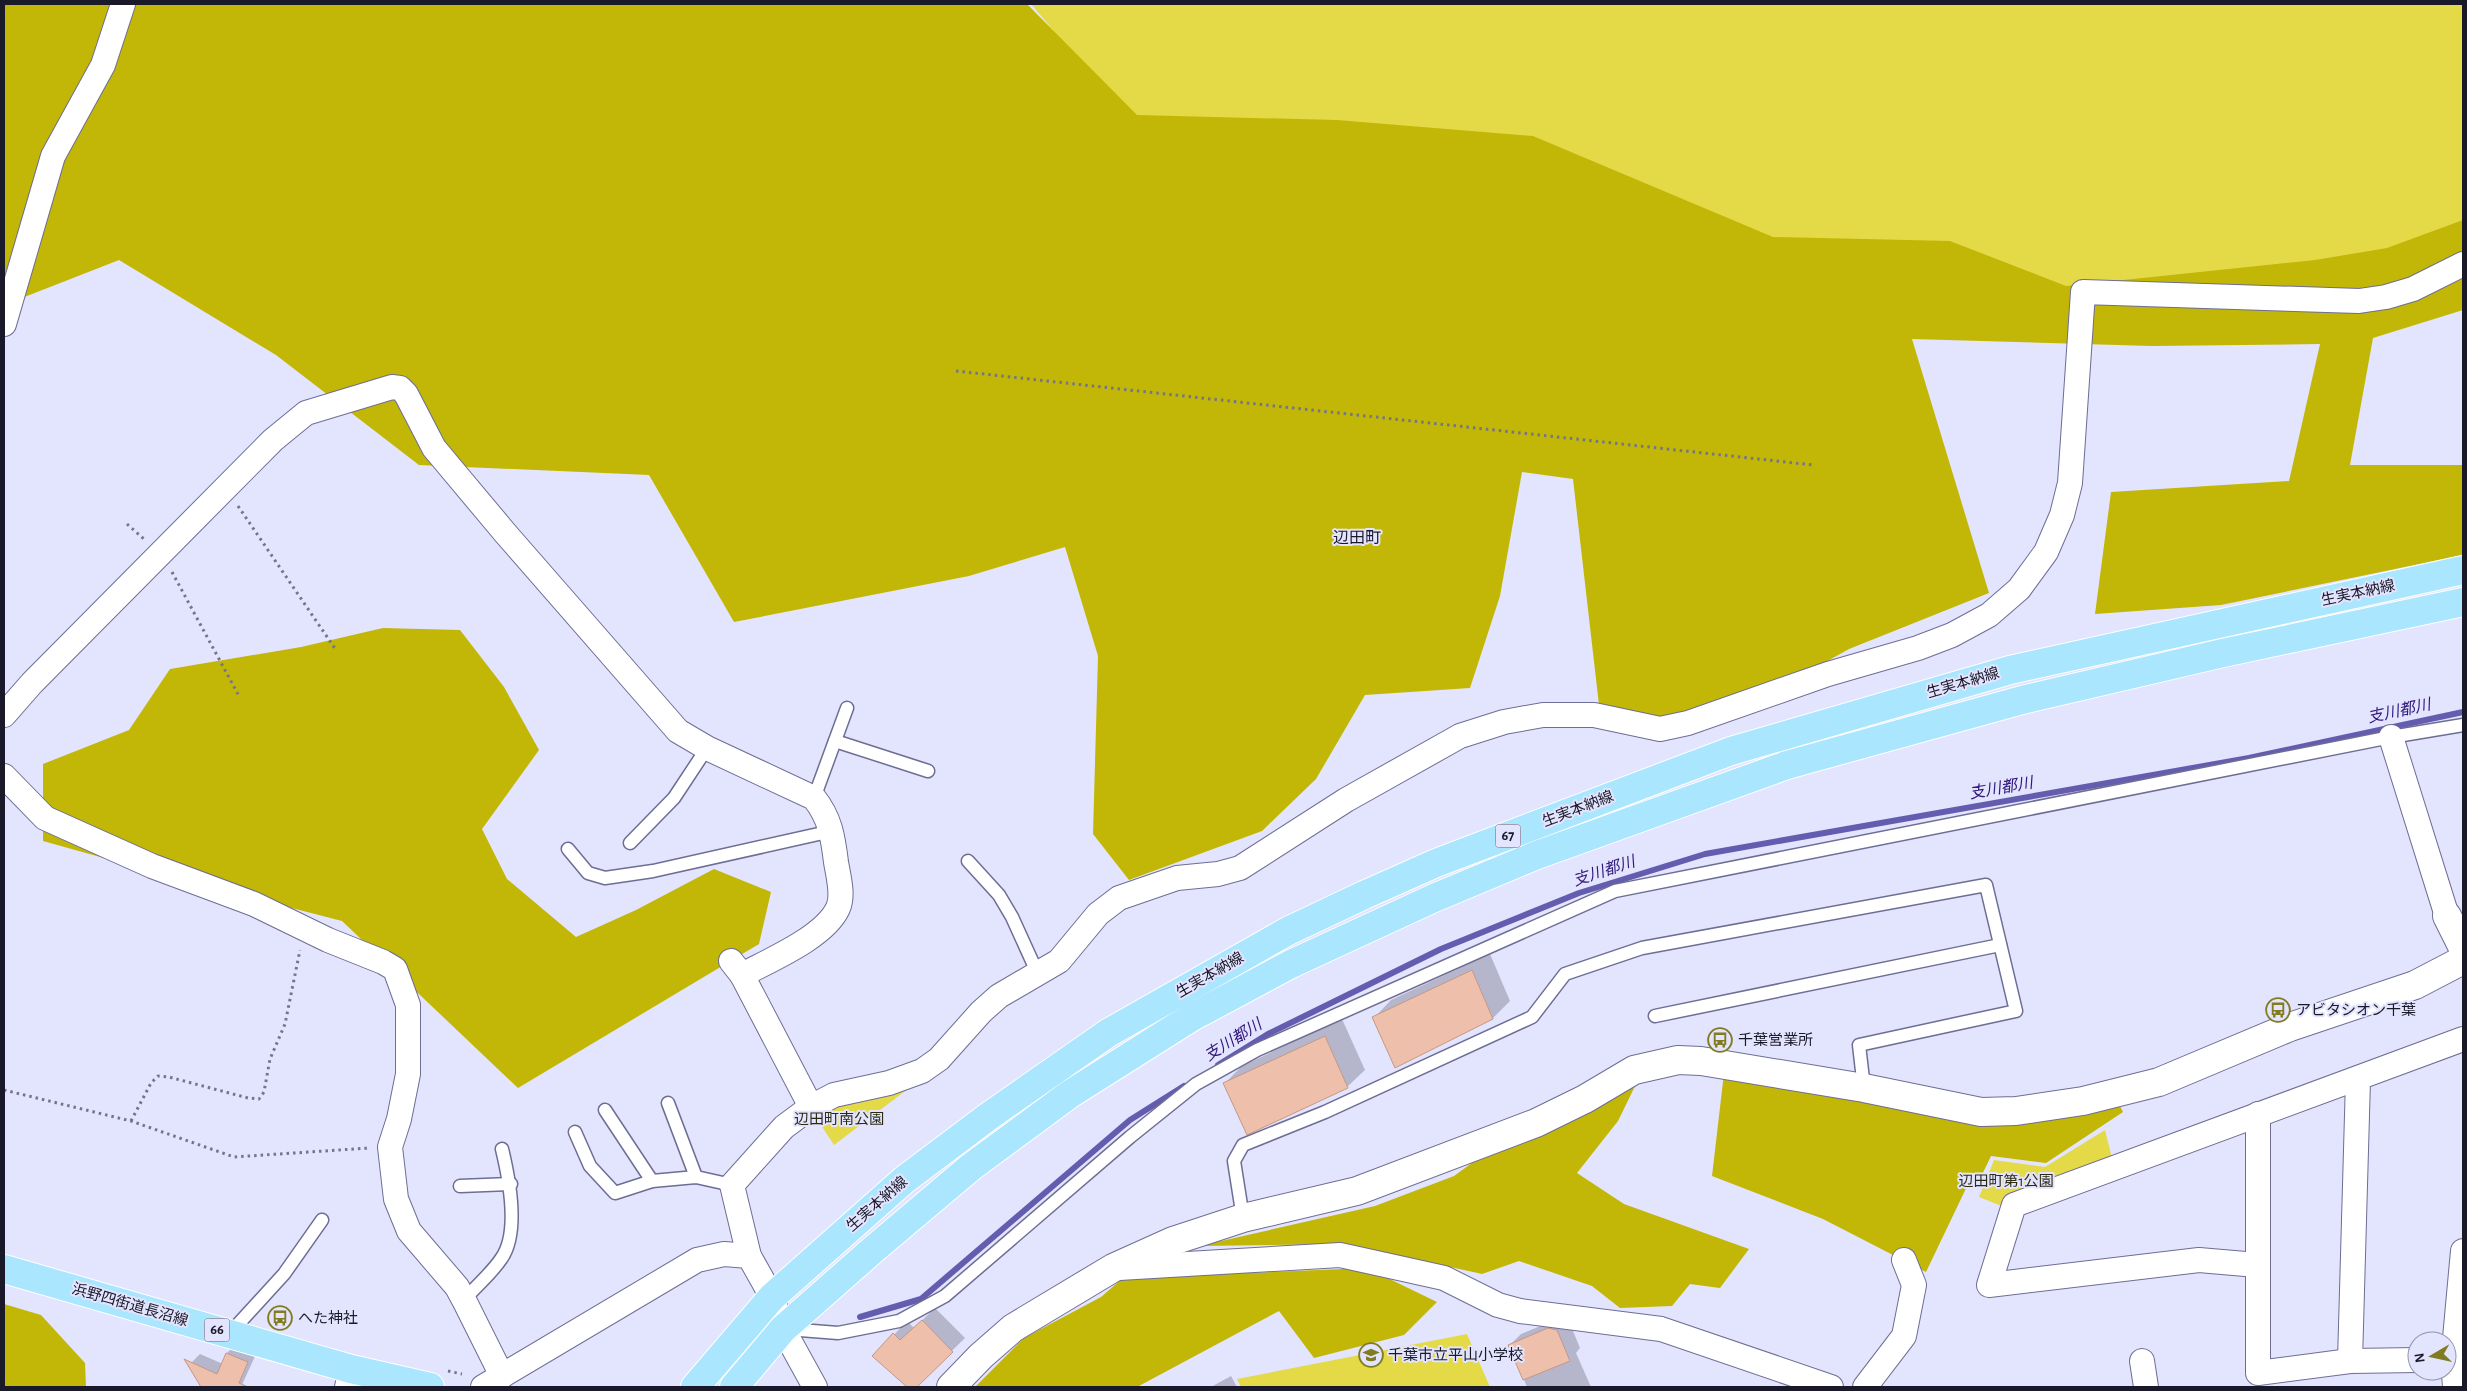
<svg xmlns="http://www.w3.org/2000/svg" width="2467" height="1391" font-family="'Alegreya Sans','Noto Sans JP',sans-serif">
  <style>
    .green { fill: #e4da48 }
    .forest { fill: #c2b706 }
    .shadow { fill: #0003 }
    .lines { fill: none; stroke-linecap: round; stroke-linejoin: round }
    .stream { stroke: #645daf; stroke-width: 6 }
    .building { fill: #eec0ac; stroke: #c49885 }
    .lane-casing { stroke: #6e6d94; stroke-width: 15 }
    .street-casing { stroke: #6e6d94; stroke-width: 26 }
    .secondary-casing { stroke: #6e6d94; stroke-width: 30 }
    .primary-casing { stroke: #fff; stroke-width: 30 }
    .path { stroke: #75758a; stroke-width: 3; stroke-dasharray: 2.5 4; stroke-linecap: butt }
    .lane { stroke: #fff; stroke-width: 12 }
    .street { stroke: #fff; stroke-width: 24 }
    .secondary { stroke: #fff; stroke-width: 28 }
    .primary { stroke: #aae6fd; stroke-width: 28 }
    .labels { text-anchor: middle; dominant-baseline: central; stroke-width: 4; stroke-linejoin: round; paint-order: stroke }
    .shield { fill: #e3e4fe; stroke: #565669; stroke-width: 1 }
    .shield-label { font-size: 14px; font-weight: bold; fill: #1a1929 }
    .street-label { font-size: 15px; fill: #1a1929; stroke: #e3e4fe }
    .poi-label { font-size: 15px; fill: #1a1929; stroke: #e3e4fe; text-anchor: start }
    .park-label { font-size: 15px; fill: #2c2a13; stroke: #e3e4fe }
    .neighbourhood-label { font-size: 16px; fill: #1a1929; stroke: #e3e4fe }
    .water-label { font-size: 16px; font-style: italic; fill: #31187b; stroke: #e3e4fe }
  </style>
  <rect width="100%" height="100%" fill="#e3e4fe"/>
  <g class="green">
    <polygon points="1031,4 2463,4 2463,247 2373,284 1836,293 1156,152"/>
    <polygon points="921,1079 834,1145 813,1113"/>
    <polygon points="2105,1130 2113,1162 2009,1209 1979,1197 1994,1160 2045,1167"/>
    <polygon points="1467,1334 1490,1387 1241,1387 1237,1379"/>
  </g>
  <g class="forest">
    <polygon points="4,4 1027,4 1137,115 1337,120 1533,136 1773,237 1950,241 2066,286 2315,260 2387,248 2463,220 2463,310 2373,338 2350,465 2463,465 2463,555 2221,605 2095,614 2111,492 2289,481 2320,344 2152,346 1912,339 1989,593 1849,649 1700,732 1599,705 1573,479 1522,472 1500,596 1470,688 1365,695 1316,779 1262,831 1129,880 1093,834 1098,656 1065,547 969,576 734,622 649,475 419,465 276,355 119,260 4,305"/>
    <polygon points="383,628 460,630 504,687 539,750 482,829 507,879 576,937 636,910 714,869 771,892 759,944 518,1088 342,921 168,876 43,841 43,764 129,730 170,669 301,647"/>
    <polygon points="1724,1073 1922,1109 2032,1123 2118,1102 2123,1112 2046,1163 1991,1156 1980,1179 1970,1180 1926,1272 1823,1219 1712,1176"/>
    <polygon points="1639,1078 1618,1121 1577,1173 1624,1204 1749,1249 1720,1288 1690,1284 1672,1306 1620,1308 1592,1286 1519,1261 1482,1274 1347,1244 1199,1246 1375,1206 1454,1176 1538,1115"/>
    <polygon points="1367,1268 1437,1302 1404,1335 1314,1358 1279,1311 1137,1387 975,1387 1024,1338 1101,1297 1123,1278"/>
    <polygon points="4,1304 41,1315 85,1363 86,1387 4,1387"/>
  </g>
  <g class="shadow">
    <polygon points="1490,954 1510,1001 1493,1018 1374,1018 1391,1000"/>
    <polygon points="1342,1019 1365,1070 1347,1087 1225,1083 1242,1066"/>
    <polygon points="935,1308 965,1338 915,1387 909,1387 874,1356 907,1321 914,1328"/>
    <polygon points="1560,1318 1568,1319 1580,1348 1576,1353 1591,1387 1527,1387 1510,1345 1521,1334"/>
    <polygon points="235,1345 256,1354 241,1387 202,1387 192,1369 192,1362 200,1354 223,1364 227,1353"/>
    <polygon points="1231,1376 1237,1387 1211,1387"/>
  </g>
  <g class="lines">
    <g class="stream">
      <polyline points="1218,1065 1268,1034 1441,949 1579,893 1705,854 2249,758 2463,712"/>
      <polyline points="860,1317 921,1299 1130,1120 1184,1086"/>
    </g>
  </g>
  <g class="building">
    <polygon points="1472,970 1493,1019 1395,1068 1372,1017"/>
    <polygon points="1325,1036 1348,1088 1247,1135 1223,1083"/>
    <polygon points="922,1320 953,1352 917,1387 907,1387 872,1356 893,1333 900,1340"/>
    <polygon points="1548,1328 1557,1330 1570,1361 1523,1380 1508,1345"/>
    <polygon points="226,1353 248,1362 239,1383 248,1387 201,1387 184,1359 217,1374"/>
  </g>
  <g class="lines">
    <g class="lane-casing">
      <g id="lane">
        <polyline points="835,741 928,771"/>
        <polyline points="814,798 847,708"/>
        <polyline points="630,843 674,798 707,748"/>
        <polyline points="568,849 588,873 605,878 653,871 832,831"/>
        <polyline points="968,861 999,895 1012,917 1037,972"/>
        <polyline points="1655,1016 2000,945"/>
        <polyline points="668,1103 696,1177"/>
        <polyline points="605,1110 652,1181"/>
        <polyline points="575,1132 590,1166 615,1193 652,1181 696,1177 732,1185"/>
        <polyline points="460,1186 511,1184"/>
        <polyline points="1243,1218 1234,1161 1243,1145 1325,1112 1532,1017 1565,974 1642,948 1986,885 2016,1011 1859,1045 1864,1088"/>
        <path d="M464,1300c12,-14 27,-26 37,-41 19,-26 8,-81 1,-110"/>
        <polyline points="787,1329 838,1333 899,1321 945,1296 1130,1137 1196,1084 1257,1050 1615,891 2391,737 2463,725"/>
        <polyline points="230,1333 284,1274 322,1220"/>
      </g>
    </g>
    <g class="street-casing">
      <g id="street">
        <polyline points="4,324 53,156 103,65 123,4"/>
        <path d="M4,715l28,-32 241,-243 33,-27 86,-26 8,1 6,6 28,54 72,86 172,197 29,17 107,50c16,20 19,39 22,64 2,13 8,33 2,46 -13,29 -68,52 -96,67"/>
        <polyline points="2391,737 2447,916"/>
        <polyline points="4,776 45,818 152,866 254,904 328,940 383,962 395,969 408,1005 408,1074 399,1119 390,1147 396,1199 409,1231 457,1287 464,1300 502,1376"/>
        <polyline points="731,961 742,975 811,1107"/>
        <polyline points="2258,1114 2258,1373 2350,1361 2417,1360"/>
        <polyline points="749,1256 732,1185 784,1127 811,1107 834,1095 889,1083 922,1071 939,1059 981,1012 999,996 1059,961 1098,914 1119,898 1177,878 1218,874 1240,868 1346,800 1460,736 1504,722 1543,715 1594,715 1660,729 1688,723 1828,674 1918,648 1952,635 1989,615 2019,589 2046,552 2062,515 2070,483 2083,292 2359,301 2386,297 2413,289 2463,264"/>
        <polyline points="2257,1265 2199,1260 1989,1285 2014,1205 2463,1039"/>
        <polyline points="1119,1268 1340,1255 1444,1278 1498,1305 1520,1311 1661,1329 1831,1387"/>
        <polyline points="2142,1361 2146,1387"/>
        <polyline points="2350,1361 2358,1080"/>
        <polyline points="347,1387 351,1369"/>
        <polyline points="483,1387 697,1260 724,1254 749,1256 772,1297 783,1329 815,1387"/>
        <polyline points="1865,1387 1904,1336 1914,1285 1904,1260"/>
        <polyline points="2455,1387 2453,1360 2463,1251"/>
      </g>
    </g>
    <g class="secondary-casing">
      <g id="secondary">
        <polyline points="2447,916 2463,948"/>
        <polyline points="951,1387 981,1356 1013,1328 1113,1268 1173,1241 1243,1218 1357,1191 1536,1123 1585,1099 1634,1070 1678,1060 1701,1061 1864,1088 1981,1112 2016,1111 2083,1101 2159,1082 2290,1027 2415,985 2463,960"/>
      </g>
    </g>
    <g class="primary-casing">
      <g id="primary">
        <polyline points="4,1269 351,1369 430,1387"/>
        <polyline points="695,1387 772,1297 904,1180 989,1116 1108,1033 1288,931 1364,895 1436,863 1731,751 2010,670 2463,570"/>
        <polyline points="734,1387 783,1329 875,1248 971,1167 1070,1094 1192,1017 1291,964 1434,898 1537,855 1787,765 2022,700 2223,653 2463,602"/>
      </g>
    </g>
    <g class="path">
      <polyline points="956,371 1813,465"/>
      <polyline points="238,506 336,650"/>
      <polyline points="127,524 144,539"/>
      <polyline points="172,572 239,696"/>
      <polyline points="4,1090 131,1121 234,1157 369,1148"/>
      <polyline points="131,1121 151,1083 158,1076 169,1077 248,1098 259,1099 264,1092 270,1059 285,1024 300,950"/>
      <polyline points="448,1371 462,1374"/>
    </g>
    <use href="#lane" class="lane"/>
    <use href="#street" class="street"/>
    <use href="#secondary" class="secondary"/>
    <use href="#primary" class="primary"/>
  </g>
  <defs>
    <g id="bus-ring" transform="scale(1.25)"><circle r="9.5" fill="#e3e4fe" stroke="#817b21" stroke-width="1.5"/><path d="M-5-6H5V4H4V6H2V4H-2V6H-4V4H-5ZM-3.5-4V0h7V-4ZM-3.5 1.2v1.5H-2V1.2ZM2 1.2v1.5H3.5V1.2Z" fill="#817b21"/></g>
    <g id="school-ring" transform="scale(1.25)"><circle r="9.5" fill="#e3e4fe" stroke="#817b21" stroke-width="1.5"/><path d="M0-5L7-2L0 1L-7-2ZM-4 1L0 2.5L4 1V4Q0 6-4 4Z" fill="#817b21"/></g>
  </defs>
  <g fill-rule="evenodd">
    <use href="#bus-ring" x="2278" y="1010"/>
    <use href="#bus-ring" x="1720" y="1040"/>
    <use href="#bus-ring" x="280" y="1318"/>
    <use href="#school-ring" x="1371" y="1355"/>
  </g>
  <g class="labels">
    <g class="shield">
      <rect x="1495.5" y="824.5" width="25" height="23" rx="4"/>
      <rect x="204.5" y="1318.5" width="25" height="23" rx="4"/>
    </g>
    <g class="shield-label">
      <text x="1508" y="836">67</text>
      <text x="217" y="1330">66</text>
    </g>
    <g class="street-label">
      <text transform="translate(2358 593) rotate(-12)">生実本納線</text>
      <text transform="translate(1963 683) rotate(-16)">生実本納線</text>
      <text transform="translate(1578 809) rotate(-21)">生実本納線</text>
      <text transform="translate(1210 975) rotate(-30)">生実本納線</text>
      <text transform="translate(877 1204) rotate(-41)">生実本納線</text>
      <text transform="translate(130 1305) rotate(16)">浜野四街道長沼線</text>
    </g>
    <g class="poi-label">
      <text x="2296" y="1010">アビタシオン千葉</text>
      <text x="1738" y="1040">千葉営業所</text>
      <text x="298" y="1318">へた神社</text>
      <text x="1388" y="1355">千葉市立平山小学校</text>
    </g>
    <g class="park-label">
      <text x="839" y="1119">辺田町南公園</text>
      <text x="2006" y="1181">辺田町第1公園</text>
    </g>
    <g class="neighbourhood-label">
      <text x="1357" y="538">辺田町</text>
    </g>
    <g class="water-label">
      <text transform="translate(2399 711) rotate(-12)">支川都川</text>
      <text transform="translate(2001 788) rotate(-10)">支川都川</text>
      <text transform="translate(1604 871) rotate(-18)">支川都川</text>
      <text transform="translate(1233 1040) rotate(-32)">支川都川</text>
    </g>
  </g>
  <rect width="2467" height="1391" fill="none" stroke="#1a1929" stroke-width="10"/>
  <g transform="translate(2432 1356) rotate(261)"><circle r="24" fill="#e3e4fe" stroke="#9393a9"/>
  <path d="M0-4L9 19L0 12L-9 19Z" fill="#817b21"/>
  <text y="-8" font-size="14" font-weight="bold" text-anchor="middle" fill="#1a1929">N</text>
  </g>
</svg>
